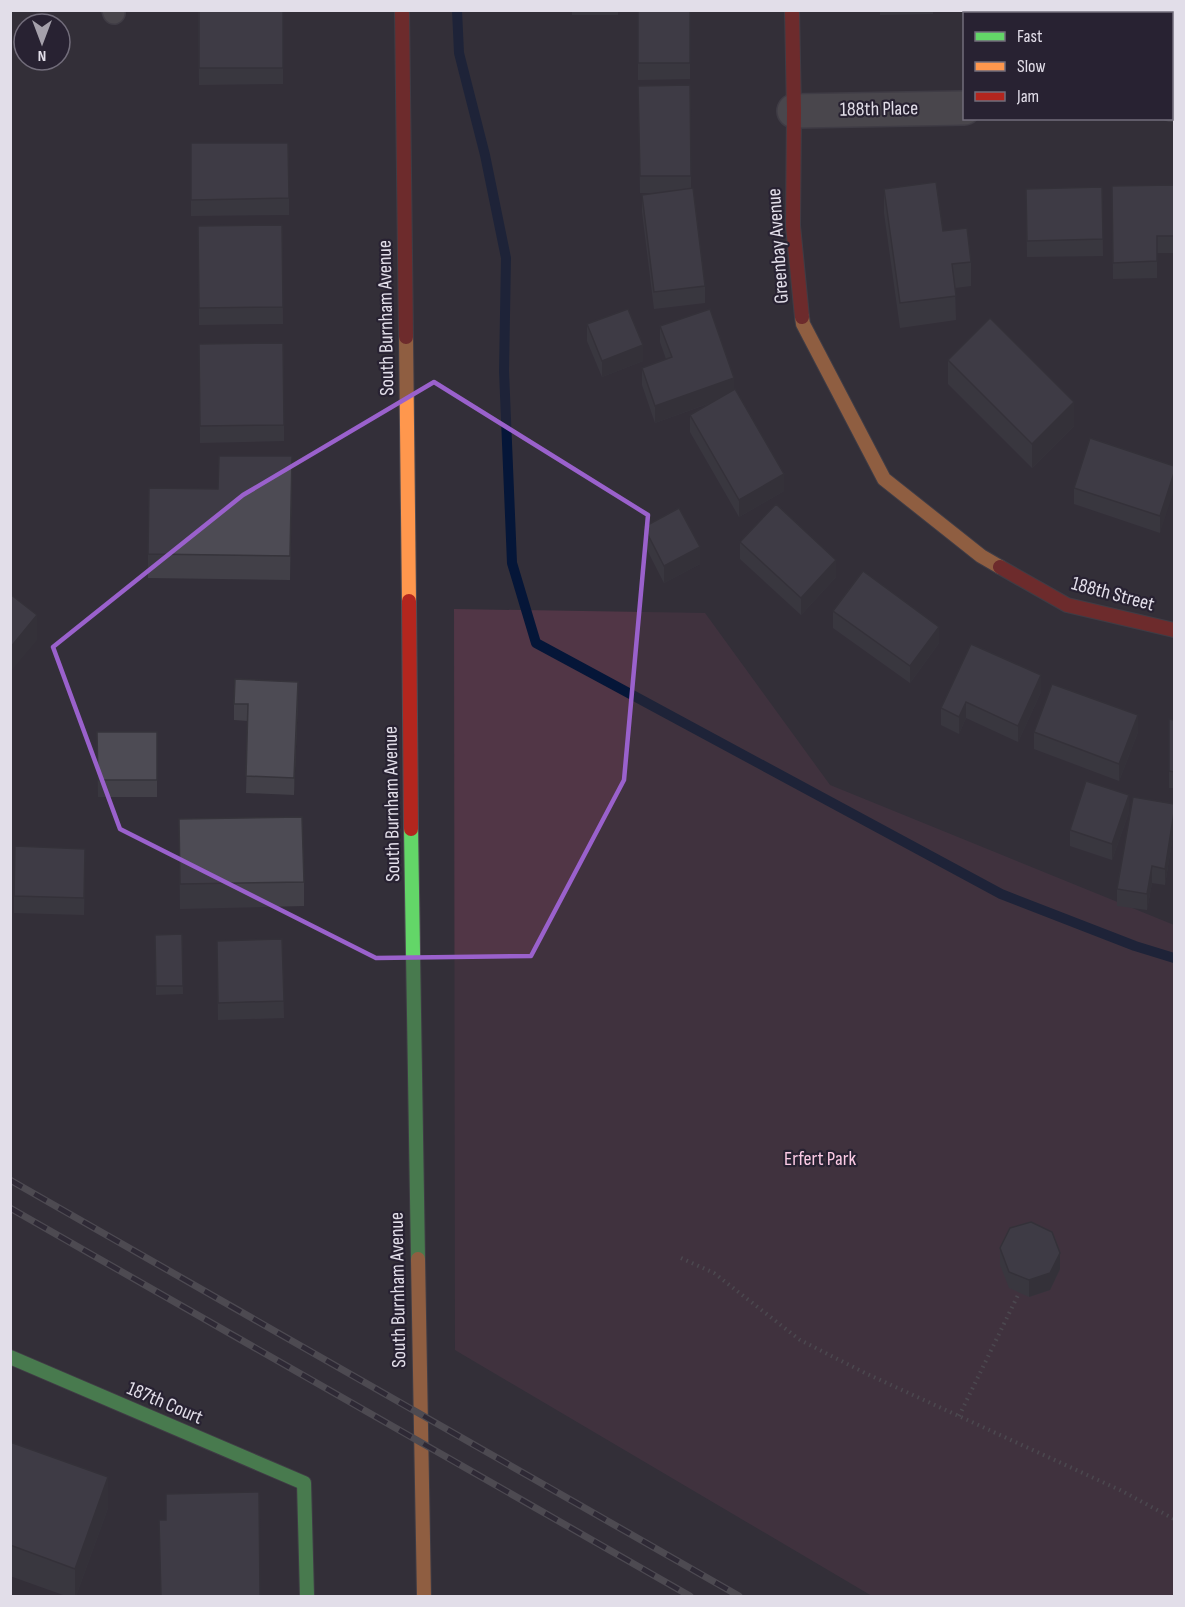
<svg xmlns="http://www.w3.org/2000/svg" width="1185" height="1607" font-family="'Sofia Sans Condensed',sans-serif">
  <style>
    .green { fill: #513646 }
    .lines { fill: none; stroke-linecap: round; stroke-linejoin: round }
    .stream { stroke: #051638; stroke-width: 10 }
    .lane-casing { stroke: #4f4c54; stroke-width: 24 }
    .street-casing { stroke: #4f4c54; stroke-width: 36 }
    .fast-casing { stroke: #4f4c54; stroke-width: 16 }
    .slow-casing { stroke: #4f4c54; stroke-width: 16 }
    .jam-casing { stroke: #4f4c54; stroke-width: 16 }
    .path { stroke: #69676b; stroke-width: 4; stroke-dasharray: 1.5 4.5; stroke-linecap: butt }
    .lane { stroke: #646265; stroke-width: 21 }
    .street { stroke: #646265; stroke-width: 33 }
    .fast { stroke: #63d668; stroke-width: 14 }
    .slow { stroke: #ff974d; stroke-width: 14 }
    .jam { stroke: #b3261e; stroke-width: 14 }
    .rail-casing { stroke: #6d6a70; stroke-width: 7 }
    .rail { stroke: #282232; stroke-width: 4.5; stroke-dasharray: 14; stroke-linecap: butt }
    .wall { fill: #424048 }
    .shaded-wall { fill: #36343b }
    .building { fill: #4d4b54; stroke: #36343b; stroke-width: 1.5 }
    .marked { fill: none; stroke: #9a61cc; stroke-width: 4.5; stroke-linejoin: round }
    .labels { text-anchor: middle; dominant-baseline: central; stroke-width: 4.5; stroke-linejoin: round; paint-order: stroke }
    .street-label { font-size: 20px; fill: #e2dee9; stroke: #282232 }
    .park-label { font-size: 20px; fill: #fccbe5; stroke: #282232 }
  </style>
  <rect width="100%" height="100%" fill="#332f39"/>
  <polygon class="green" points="454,609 705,613 830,785 1174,925 1174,1596 872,1596 455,1350"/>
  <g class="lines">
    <polyline class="stream" points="457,10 459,53 485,155 506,258 504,371 512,563 536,643 1001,894 1135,946 1174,958"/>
    <g class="lane-casing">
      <polyline id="lane" points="113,10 114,13"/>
    </g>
    <g class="street-casing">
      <g id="street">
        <polyline points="1172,104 1174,104"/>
        <polyline points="794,111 964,108"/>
      </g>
    </g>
    <g class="fast-casing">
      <g id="fast">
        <polyline points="411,829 418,1259"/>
        <polyline points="10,1357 304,1483 307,1596"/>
      </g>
    </g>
    <g class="slow-casing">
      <g id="slow">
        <polyline points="802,317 803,324 884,479 981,556 1000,567"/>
        <polyline points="406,337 409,601"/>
        <polyline points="418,1259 424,1596"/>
      </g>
    </g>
    <g class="jam-casing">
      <g id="jam">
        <polyline points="402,10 406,337"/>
        <polyline points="792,10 794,111 793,226 802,317"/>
        <polyline points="1000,567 1067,605 1174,630"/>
        <polyline points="409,601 411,829"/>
      </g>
    </g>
    <g class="path">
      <polyline points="681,1258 714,1273 800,1340 867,1374 1120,1490 1174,1519"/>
      <polyline points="959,1416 1019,1293"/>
    </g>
    <use href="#lane" class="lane"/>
    <use href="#street" class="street"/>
    <use href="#fast" class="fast"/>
    <use href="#slow" class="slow"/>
    <use href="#jam" class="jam"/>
    <g class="rail-casing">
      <g id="rail">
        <polyline points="10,1180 739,1596"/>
        <polyline points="10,1208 690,1596"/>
      </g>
    </g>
    <use href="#rail" class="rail"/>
  </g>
  <g class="wall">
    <polygon points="198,10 283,10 283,84 199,85"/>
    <rect x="572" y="10" width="46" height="5"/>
    <polygon points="638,10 690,10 690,79 638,80"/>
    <polygon points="880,10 933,10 933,14 880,15"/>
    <polygon points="1021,10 1097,10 1097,12 1021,13"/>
    <polygon points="638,86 691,176 691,188 705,286 705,303 654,309 642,212 642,195 655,193 640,193"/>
    <polygon points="191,143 289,198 289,215 191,216"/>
    <polygon points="1174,185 1174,253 1157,253 1157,278 1113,279 1112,186"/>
    <polygon points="1102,187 1103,256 1027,257 1026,189"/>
    <polygon points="884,189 943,231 971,262 971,286 955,288 956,320 900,328 884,213"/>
    <polygon points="282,225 283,324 199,325 198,226"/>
    <polygon points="587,324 643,361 602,377 587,341"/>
    <polygon points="660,326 734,390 784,491 739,517 690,432 690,415 713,402 655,423 642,385 642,368 666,359 660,342"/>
    <polygon points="199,344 284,425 284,441 200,443"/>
    <polygon points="948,360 1074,426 1032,468 948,384"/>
    <polygon points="10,364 11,416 11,432 10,432"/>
    <polygon points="292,456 290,580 148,578 148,554 218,489"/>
    <polygon points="1174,466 1160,533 1074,504 1074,488"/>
    <polygon points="644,527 700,564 664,583 644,544"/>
    <polygon points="740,542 836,577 801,615 740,559"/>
    <polygon points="833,611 939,643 910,683 833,628"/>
    <polygon points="971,644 1041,692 1018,742 966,718 959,734 941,725 941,708"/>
    <polygon points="298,699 294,795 246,793 248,721 234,720 234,704"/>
    <polygon points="1169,719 1174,720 1174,788 1169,788"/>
    <polygon points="97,732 157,732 157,797 98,797"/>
    <polygon points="1034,732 1138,732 1119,781 1034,749"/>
    <polygon points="1174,804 1174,829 1165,885 1152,883 1147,910 1117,906 1117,889"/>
    <polygon points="1129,812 1112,860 1070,846 1070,830"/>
    <polygon points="179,819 304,882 304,906 180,909"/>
    <polygon points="85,865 84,915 14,913 14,896"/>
    <polygon points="182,934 183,994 156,995 155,935"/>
    <polygon points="282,939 284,1018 218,1020 217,941"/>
    <polygon points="1000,1248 1060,1269 1050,1290 1029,1297 1009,1288 1000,1265"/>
    <polygon points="10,1442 108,1508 76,1596 66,1596 10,1576"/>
  </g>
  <g class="shaded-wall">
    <polygon points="643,345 643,361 602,377 602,361"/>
    <polygon points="734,378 734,394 655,423 655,406"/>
    <polygon points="1074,402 1074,426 1032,468 1032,444"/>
    <polygon points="1174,473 1174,490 1160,533 1160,516"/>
    <polygon points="784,474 784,491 739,517 739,500"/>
    <polygon points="700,547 700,564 664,583 664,566"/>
    <polygon points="836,560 836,577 801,615 801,598"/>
    <polygon points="37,615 37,640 10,672 10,648"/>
    <polygon points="939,627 939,643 910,683 910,666"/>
    <polygon points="1041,675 1041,692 1018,742 1018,726"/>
    <polygon points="298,682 298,699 294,795 294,778"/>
    <polygon points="966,702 966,718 959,734 959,717"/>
    <polygon points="1138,715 1138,732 1119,781 1119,764"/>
    <polygon points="1129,795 1129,812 1112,860 1112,844"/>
    <polygon points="1174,812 1174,829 1165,885 1165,869"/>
    <polygon points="1152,866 1152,883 1147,910 1147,894"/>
    <polygon points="1060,1253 1060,1269 1050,1290 1029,1297 1029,1280"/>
    <polygon points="108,1477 108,1508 76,1596 75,1596 75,1569"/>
  </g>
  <g class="building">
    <rect x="199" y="10" width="84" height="58"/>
    <rect x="638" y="10" width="52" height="53"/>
    <polygon points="690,85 691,176 640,176 638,86"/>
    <polygon points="191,143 288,143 289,198 191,200"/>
    <polygon points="936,182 943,231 967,228 971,262 952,264 956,296 900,303 884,189"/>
    <polygon points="1174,185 1174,236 1157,236 1157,261 1113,263 1112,186"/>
    <polygon points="1102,187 1103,239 1027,241 1026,189"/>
    <polygon points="693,188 705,286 654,292 642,195"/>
    <polygon points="282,225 283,307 199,308 198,226"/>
    <polygon points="628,309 643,345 602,361 587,324"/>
    <polygon points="710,309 734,378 655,406 642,368 672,357 660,326"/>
    <polygon points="990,318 1074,402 1032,444 948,360"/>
    <polygon points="283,343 284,425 200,426 199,344"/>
    <polygon points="10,364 11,416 10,416"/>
    <polygon points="735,389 784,474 739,500 690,415"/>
    <polygon points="1090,438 1174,466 1174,473 1160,516 1074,488"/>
    <polygon points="219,456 292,456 290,556 148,554 149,488 218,489"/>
    <polygon points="776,504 836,560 801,598 740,542"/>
    <polygon points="679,508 700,547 664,566 644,527"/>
    <polygon points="863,571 939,627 910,666 833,611"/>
    <polygon points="10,594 37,615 10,648"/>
    <polygon points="971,644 1041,675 1018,726 966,702 959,717 941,708"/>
    <polygon points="235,679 298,682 294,778 246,776 248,704 234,704"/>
    <polygon points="1052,684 1138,715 1119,764 1034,732"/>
    <polygon points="1169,719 1174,720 1174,772 1169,771"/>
    <polygon points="97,732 157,732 157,780 98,780"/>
    <polygon points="1086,781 1129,795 1112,844 1070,830"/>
    <polygon points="1133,797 1174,804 1174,812 1165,869 1152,866 1147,894 1117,889"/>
    <polygon points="302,817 304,882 180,884 179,819"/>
    <polygon points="15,846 85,849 84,898 14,896"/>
    <polygon points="182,934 183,986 156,986 155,935"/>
    <polygon points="282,939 284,1001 218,1003 217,941"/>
    <polygon points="1031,1222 1052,1232 1060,1253 1050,1273 1029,1280 1009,1272 1000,1248 1010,1228"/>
    <polygon points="10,1442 108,1477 75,1569 10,1545"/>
    <polygon points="259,1492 260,1596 161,1596 159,1520 166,1520 166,1494"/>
  </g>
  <path d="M0 0H1185V1607H0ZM434,382l214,133 -24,265 -93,176 -155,2 -256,-129 -67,-182 190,-152z" fill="#332f39" fill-opacity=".55" fill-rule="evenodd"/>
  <path class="marked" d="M434,382l214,133 -24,265 -93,176 -155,2 -256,-129 -67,-182 190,-152z"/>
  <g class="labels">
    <g class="street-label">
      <text transform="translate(879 109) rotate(-1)">188th Place</text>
      <text transform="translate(778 246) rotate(-94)">Greenbay Avenue</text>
      <text transform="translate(386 318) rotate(-91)">South Burnham Avenue</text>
      <text transform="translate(1113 594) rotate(15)">188th Street</text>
      <text transform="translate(392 804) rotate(-91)">South Burnham Avenue</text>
      <text transform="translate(398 1290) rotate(-91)">South Burnham Avenue</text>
      <text transform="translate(165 1403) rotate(23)">187th Court</text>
    </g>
    <g class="park-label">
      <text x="820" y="1159">Erfert Park</text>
    </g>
  </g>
  <rect width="1185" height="1607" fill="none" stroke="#e2dee9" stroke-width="24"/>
  <rect x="963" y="12" width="210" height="108" fill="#282232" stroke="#726d7b" stroke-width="1.5"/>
  <rect x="975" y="32" width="30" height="9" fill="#63d668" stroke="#726d7b" stroke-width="1.5"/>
  <text x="1017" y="42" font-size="18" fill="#e2dee9">Fast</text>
  <rect x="975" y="62" width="30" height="9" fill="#ff974d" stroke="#726d7b" stroke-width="1.5"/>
  <text x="1017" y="72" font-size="18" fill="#e2dee9">Slow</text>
  <rect x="975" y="92" width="30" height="9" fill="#b3261e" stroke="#726d7b" stroke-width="1.5"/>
  <text x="1017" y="102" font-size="18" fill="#e2dee9">Jam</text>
  <g transform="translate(42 42) rotate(180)"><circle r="28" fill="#282232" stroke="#726d7b" stroke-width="1.5"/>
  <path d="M0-4.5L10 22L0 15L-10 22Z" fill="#a5a1ab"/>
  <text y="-9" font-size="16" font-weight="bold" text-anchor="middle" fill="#e2dee9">N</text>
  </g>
</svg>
